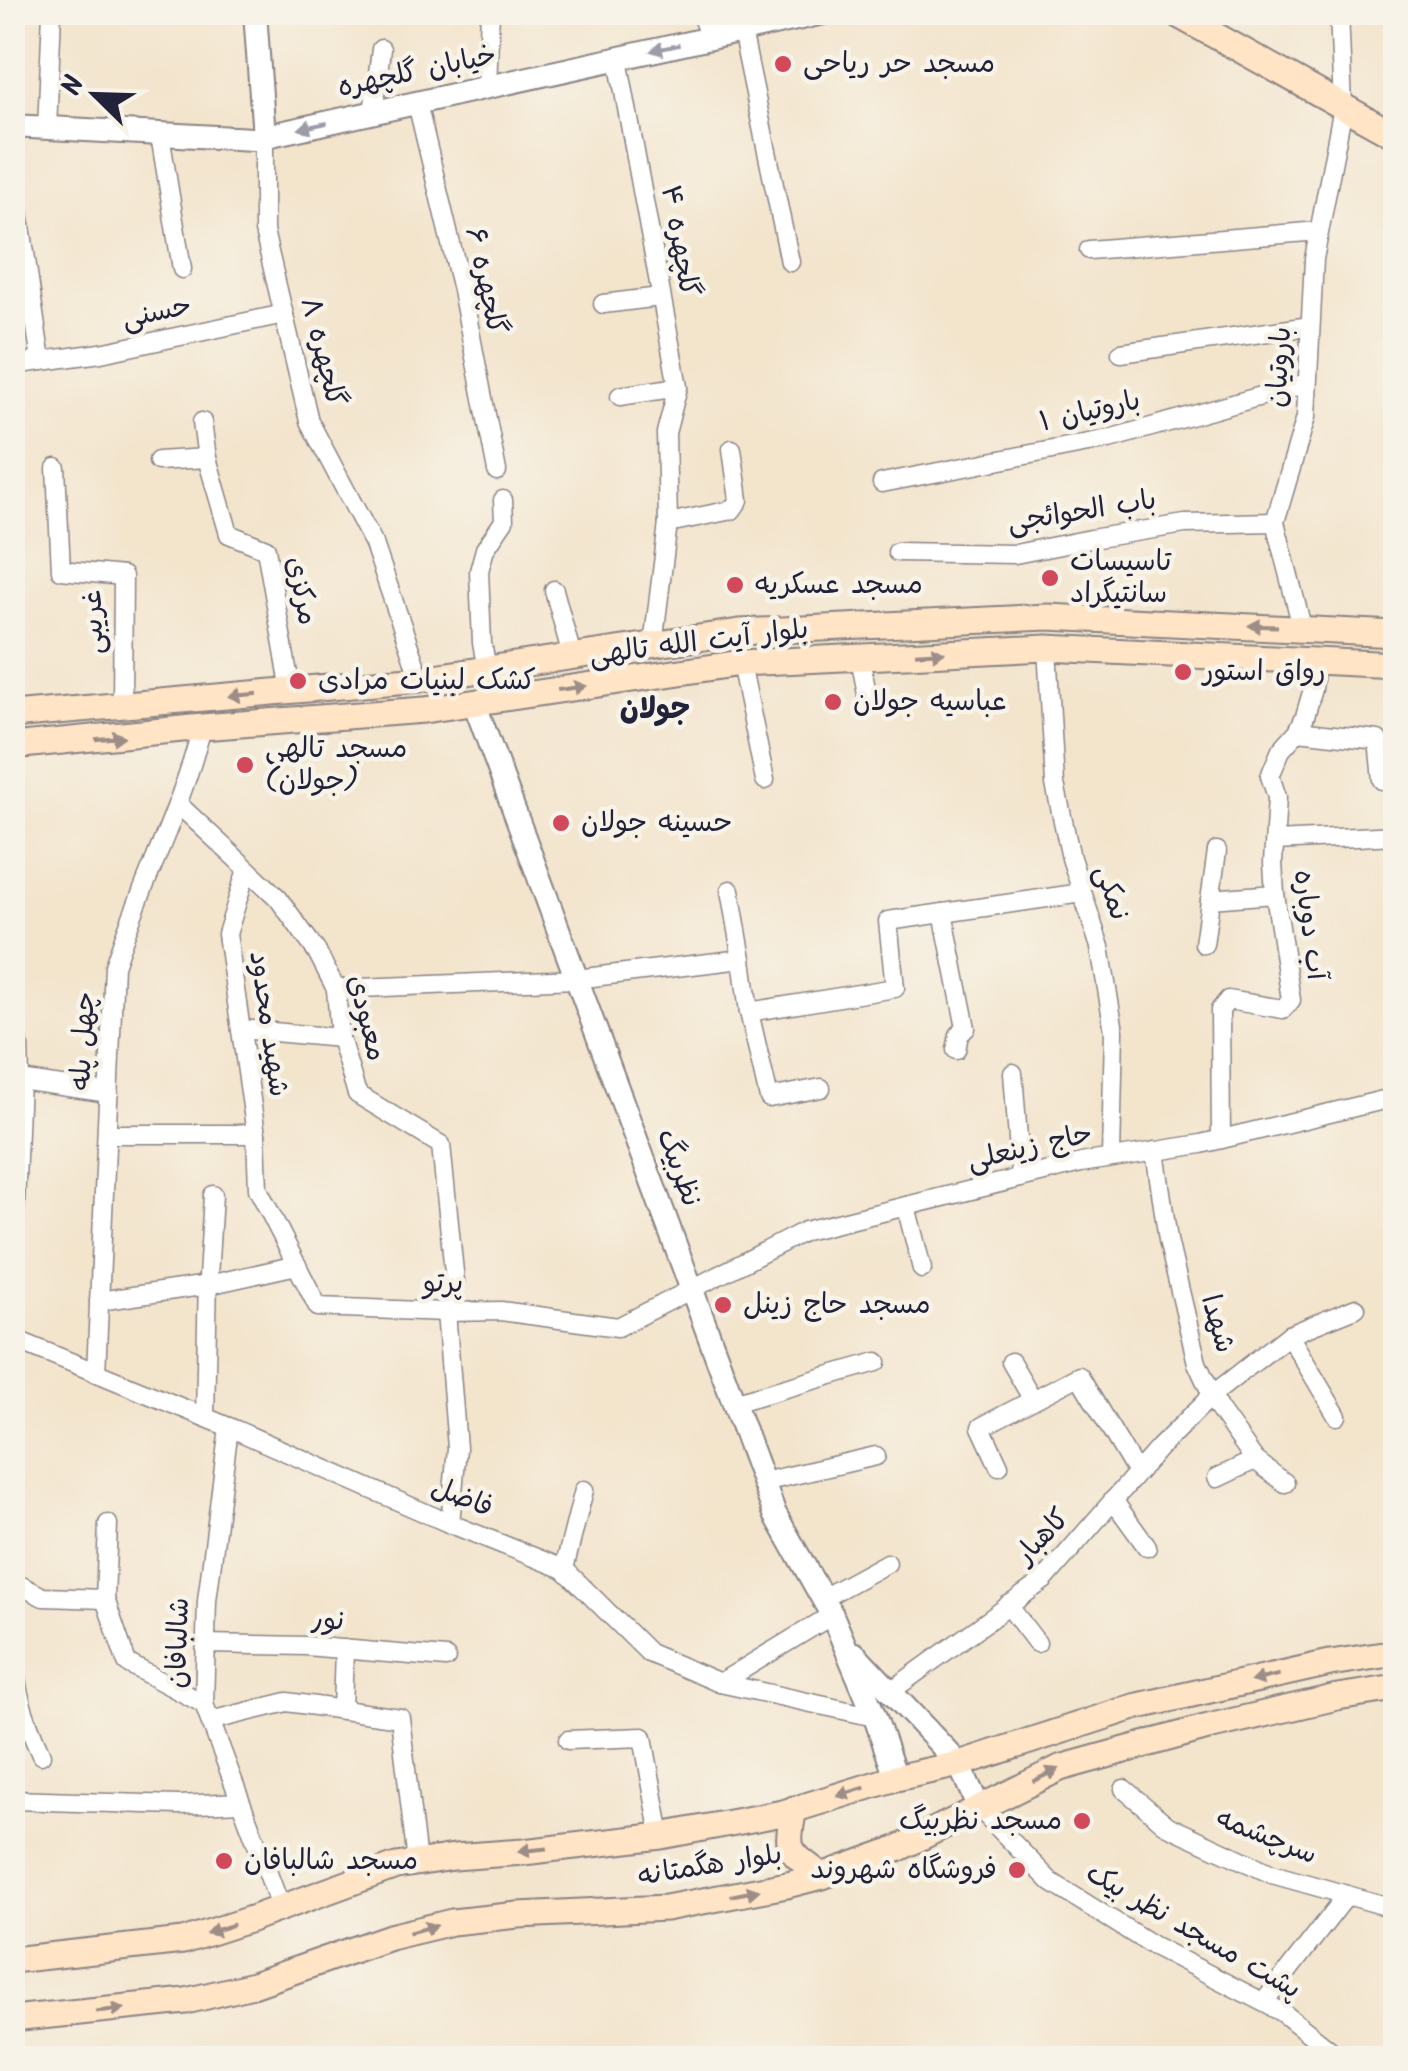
<svg xmlns="http://www.w3.org/2000/svg" width="1408" height="2071" font-family="Kalam,'Playpen Sans Arabic',sans-serif">
  <style>
    .lines { fill: none; stroke-linecap: round; stroke-linejoin: round }
    .minor-casing { stroke: #8a8384; stroke-width: 21 }
    .tertiary-casing { stroke: #8a8384; stroke-width: 26 }
    .secondary-casing { stroke: #8a8384; stroke-width: 29 }
    .minor { stroke: #fff; stroke-width: 18 }
    .tertiary { stroke: #fff; stroke-width: 22 }
    .secondary { stroke: #ffe4c6; stroke-width: 25 }
    .oneway { fill: #9c9ca7 }
    .oneway2 { fill: #9c8d87 }
    .poi-dot { fill: #d1495b; stroke: #f7f3e8; stroke-width: 4 }
    .labels { text-anchor: middle; dominant-baseline: central; stroke-width: 9; stroke-linejoin: round; paint-order: stroke }
    .poi-label { font-size: 28px; fill: #22223b; stroke: #f7f3e8; text-anchor: start }
    .street-label { font-size: 28px; fill: #22223b; stroke: #f7f3e8 }
    .neighbourhood-label { font-size: 30px; font-weight: bold; fill: #22223b; stroke: #f7f3e8 }
  </style>
  <rect width="100%" height="100%" fill="#f7f3e8"/>
  <filter id="ink" filterUnits="userSpaceOnUse"><feTurbulence type="fractalNoise" baseFrequency=".01" numOctaves="2"/><feDisplacementMap in="SourceGraphic" scale="20" xChannelSelector="R" yChannelSelector="G"/><feConvolveMatrix kernelMatrix="1 2 1 2 8 2 1 2 1" color-interpolation-filters="sRGB"/></filter>
  <filter id="wash" filterUnits="userSpaceOnUse"><feTurbulence type="fractalNoise" baseFrequency=".0048" numOctaves="4" result="noise"/><feDisplacementMap in="SourceGraphic" scale="40" xChannelSelector="R" yChannelSelector="G"/><feGaussianBlur stdDeviation="2.25" result="paint"/><feColorMatrix in="noise" values="0 0 0 0 0 0 0 0 0 0 0 0 0 0 0 0 0 1.4 0 .05"/><feComposite in="paint" operator="in"/></filter>
  <g filter="url(#wash)">
    <rect width="100%" height="100%" fill="#f3e4cc"/>
  </g>
  <g filter="url(#ink)">
    <g class="lines">
      <g class="minor-casing">
        <g id="minor">
          <polyline points="700,12 710,38"/>
          <polyline points="742,31 790,262"/>
          <polyline points="618,59 678,387 666,433 668,523 653,645"/>
          <polyline points="487,88 490,12"/>
          <polyline points="417,103 462,290 497,471"/>
          <polyline points="373,113 381,49"/>
          <polyline points="47,129 52,12"/>
          <polyline points="160,135 182,269"/>
          <polyline points="264,137 264,231 309,421 374,544 420,679"/>
          <polyline points="12,165 41,361"/>
          <polyline points="1089,250 1319,231"/>
          <polyline points="603,304 660,297"/>
          <polyline points="1121,353 1310,326"/>
          <polyline points="12,365 101,353 284,314"/>
          <polyline points="620,396 678,387"/>
          <polyline points="202,422 207,458"/>
          <polyline points="158,461 207,458 229,534 266,549 291,691"/>
          <polyline points="56,468 61,570 123,576 122,706"/>
          <polyline points="882,483 1109,439 1307,383"/>
          <polyline points="668,523 732,510 739,500 732,449"/>
          <polyline points="897,552 1015,554 1091,539 1185,524 1275,522"/>
          <polyline points="554,590 572,656"/>
          <polyline points="1302,627 1275,522 1306,417 1314,259 1343,107 1339,12"/>
          <polyline points="1047,648 1055,784 1071,858 1100,947 1114,1031 1111,1157"/>
          <polyline points="860,657 869,705"/>
          <polyline points="741,663 765,780"/>
          <polyline points="487,669 482,643 479,571 485,549 504,521 503,500"/>
          <polyline points="1298,731 1378,740 1382,780"/>
          <polyline points="178,804 278,898 317,952 336,989 340,1038 357,1094 441,1145 455,1282 446,1312 457,1448 450,1524"/>
          <polyline points="1275,841 1396,835"/>
          <polyline points="247,869 227,934 256,1134 258,1189 318,1307 446,1312 501,1311 618,1327 805,1231 1081,1163 1201,1144 1396,1097"/>
          <polyline points="730,890 742,959"/>
          <polyline points="1210,899 1275,894"/>
          <polyline points="943,913 966,1028 959,1035 956,1050"/>
          <polyline points="1204,944 1217,851"/>
          <polyline points="336,989 576,979 742,959 749,1012 895,988 888,921 1082,893"/>
          <polyline points="749,1012 769,1098 821,1088"/>
          <polyline points="241,1029 340,1038"/>
          <polyline points="12,1041 19,1044 20,1080 12,1283"/>
          <polyline points="1013,1073 1021,1178"/>
          <polyline points="20,1080 109,1093"/>
          <polyline points="107,1134 256,1134"/>
          <polyline points="1221,1139 1220,1010 1228,1000 1283,1009 1291,1000 1275,894 1273,863 1277,797 1270,776 1281,750 1298,731 1305,716 1313,689 1316,659"/>
          <polyline points="1155,1151 1168,1240 1197,1363 1218,1408 1255,1460 1285,1483"/>
          <polyline points="906,1206 922,1269"/>
          <polyline points="99,1301 208,1285 297,1265"/>
          <polyline points="1289,1335 1337,1416"/>
          <polyline points="12,1338 236,1430 446,1522 564,1569 649,1653 720,1683 875,1717"/>
          <polyline points="1011,1362 1033,1400"/>
          <path d="M96,1373l18,-407c27,-81 67,-156 88,-239"/>
          <polyline points="733,1403 877,1362"/>
          <polyline points="205,1417 208,1277 213,1195"/>
          <polyline points="229,1427 207,1601 204,1704 281,1908"/>
          <polyline points="999,1466 981,1427 1079,1376 1137,1473"/>
          <polyline points="1217,1478 1255,1460"/>
          <polyline points="763,1482 876,1456"/>
          <polyline points="1113,1500 1147,1547"/>
          <polyline points="108,1524 105,1599 127,1663 204,1704"/>
          <polyline points="564,1569 584,1490"/>
          <polyline points="12,1581 43,1597 105,1599"/>
          <polyline points="823,1598 887,1563"/>
          <polyline points="1008,1605 1037,1643"/>
          <polyline points="12,1621 15,1584"/>
          <polyline points="206,1644 306,1646 446,1658"/>
          <path d="M12,1646c3,43 11,69 29,109"/>
          <polyline points="720,1683 832,1615"/>
          <polyline points="891,1691 1044,1580 1159,1448 1212,1395 1289,1335 1356,1308"/>
          <polyline points="342,1710 344,1649"/>
          <polyline points="210,1721 287,1702 400,1718 417,1862"/>
          <polyline points="568,1740 643,1737 661,1836"/>
          <polyline points="1124,1789 1168,1826 1272,1874 1386,1906 1396,1917"/>
          <polyline points="12,1800 179,1805 240,1802"/>
          <polyline points="979,1808 1051,1882 1152,1945 1282,2012 1340,2058"/>
          <polyline points="1264,2002 1347,1895"/>
        </g>
      </g>
      <g class="tertiary-casing">
        <g id="tertiary">
          <polyline points="255,12 264,137"/>
          <polyline points="12,126 253,139 828,12"/>
          <polyline points="474,702 775,1514 832,1615 875,1717 896,1778"/>
          <polyline points="855,1654 959,1764 979,1808"/>
        </g>
      </g>
      <g class="secondary-casing">
        <g id="secondary">
          <polyline points="1173,12 1396,136"/>
          <polyline points="12,715 420,679 739,632 1048,617 1396,634"/>
          <polyline points="12,746 202,727 424,710 741,663 1047,648 1396,665"/>
          <path d="M794,1809c-9,43 -6,42 28,67"/>
          <polyline points="12,1960 183,1941 251,1919 396,1866 454,1857 523,1852 661,1836 783,1813 896,1778 959,1764 1134,1707 1330,1663 1396,1653"/>
          <polyline points="12,2019 186,2001 253,1985 390,1937 452,1922 518,1915 666,1908 787,1885 822,1876 897,1849 1060,1768 1208,1727 1337,1697 1396,1688"/>
        </g>
      </g>
      <use href="#minor" class="minor"/>
      <use href="#tertiary" class="tertiary"/>
      <use href="#secondary" class="secondary"/>
    </g>
    <defs><path id="oneway-solid" d="M-6-.8H1V-3.2L6.5 0L1 3.2V.8H-6Z" transform="scale(2.5)"/></defs>
    <g class="oneway">
      <use href="#oneway-solid" transform="translate(665 48) rotate(168)"/>
      <use href="#oneway-solid" transform="translate(313 126) rotate(168)"/>
    </g>
    <g class="oneway2">
      <use href="#oneway-solid" transform="translate(1263 626) rotate(-178)"/>
      <use href="#oneway-solid" transform="translate(930 653) rotate(-3)"/>
      <use href="#oneway-solid" transform="translate(572 688) rotate(-8)"/>
      <use href="#oneway-solid" transform="translate(243 695) rotate(175)"/>
      <use href="#oneway-solid" transform="translate(110 738) rotate(-5)"/>
      <use href="#oneway-solid" transform="translate(1265 1678) rotate(167)"/>
      <use href="#oneway-solid" transform="translate(1046 1775) rotate(-26)"/>
      <use href="#oneway-solid" transform="translate(851 1792) rotate(163)"/>
      <use href="#oneway-solid" transform="translate(532 1850) rotate(174)"/>
      <use href="#oneway-solid" transform="translate(745 1893) rotate(-11)"/>
      <use href="#oneway-solid" transform="translate(220 1929) rotate(162)"/>
      <use href="#oneway-solid" transform="translate(423 1929) rotate(-14)"/>
      <use href="#oneway-solid" transform="translate(110 2010) rotate(-6)"/>
    </g>
  </g>
  <g class="poi-dot">
    <circle cx="783" cy="64" r="10"/>
    <circle cx="1050" cy="578" r="10"/>
    <circle cx="735" cy="585" r="10"/>
    <circle cx="1183" cy="672" r="10"/>
    <circle cx="298" cy="681" r="10"/>
    <circle cx="833" cy="702" r="10"/>
    <circle cx="245" cy="765" r="10"/>
    <circle cx="561" cy="823" r="10"/>
    <circle cx="723" cy="1305" r="10"/>
    <circle cx="1082" cy="1821" r="10"/>
    <circle cx="224" cy="1861" r="10"/>
    <circle cx="1017" cy="1870" r="10"/>
  </g>
  <g class="labels">
    <g class="poi-label">
      <text x="803" y="64">مسجد حر ریاحی</text>
      <text x="1070" y="562">تاسیسات<tspan x="1070" dy="32">سانتیگراد</tspan></text>
      <text x="755" y="585">مسجد عسکریه</text>
      <text x="1203" y="672">رواق استور</text>
      <text x="318" y="681">کشک لبنیات مرادی</text>
      <text x="853" y="702">عباسیه جولان</text>
      <text x="265" y="749">مسجد تالهی<tspan x="265" dy="32">(جولان)</tspan></text>
      <text x="581" y="823">حسینه جولان</text>
      <text x="743" y="1305">مسجد حاج زینل</text>
      <text x="1062" y="1821" text-anchor="end">مسجد نظربیگ</text>
      <text x="244" y="1861">مسجد شالبافان</text>
      <text x="997" y="1870" text-anchor="end">فروشگاه شهروند</text>
    </g>
    <g class="street-label">
      <text transform="translate(417 72) rotate(-12)">خیابان گلچهره</text>
      <text transform="translate(679 241) rotate(80)">گلچهره ۴</text>
      <text transform="translate(485 281) rotate(78)">گلچهره ۶</text>
      <text transform="translate(157 313) rotate(-12)">حسنی</text>
      <text transform="translate(322 352) rotate(76)">گلچهره ۸</text>
      <text transform="translate(1280 367) rotate(-86)">باروتیان</text>
      <text transform="translate(1090 412) rotate(-13)">۱ باروتیان</text>
      <text transform="translate(1082 512) rotate(-9)">باب الحوائجی</text>
      <text transform="translate(301 591) rotate(79)">مرکزی</text>
      <text transform="translate(94 622) rotate(-92)">غریبی</text>
      <text transform="translate(699 643) rotate(-7)">بلوار آیت الله تالهی</text>
      <text transform="translate(1111 893) rotate(72)">نمکی</text>
      <text transform="translate(1309 925) rotate(83)">آب دوباره</text>
      <text transform="translate(366 1018) rotate(76)">معبودی</text>
      <text transform="translate(268 1024) rotate(82)">شهید محدود</text>
      <text transform="translate(84 1041) rotate(-87)">چهل پله</text>
      <text transform="translate(1030 1148) rotate(-13)">حاج زینعلی</text>
      <text transform="translate(678 1168) rotate(70)">نظربیگ</text>
      <text transform="translate(443 1284) rotate(1)">پرتو</text>
      <text transform="translate(1217 1324) rotate(74)">شهدا</text>
      <text transform="translate(462 1498) rotate(22)">فاضل</text>
      <text transform="translate(1043 1537) rotate(-46)">کاهبار</text>
      <text transform="translate(328 1621) rotate(4)">نور</text>
      <text transform="translate(179 1643) rotate(-88)">شالبافان</text>
      <text transform="translate(1266 1837) rotate(22)">سرچشمه</text>
      <text transform="translate(710 1866) rotate(-9)">بلوار هگمتانه</text>
      <text transform="translate(1193 1932) rotate(30)">پشت مسجد نظر بیک</text>
    </g>
    <g class="neighbourhood-label">
      <text x="655" y="710">جولان</text>
    </g>
  </g>
  <rect width="1408" height="2071" fill="none" stroke="#f7f3e8" stroke-width="50"/>
  <g transform="translate(95 95) rotate(293)" stroke="#f7f3e8" stroke-width="8" paint-order="stroke">
  <path d="M0-8L18 38L0 25L-18 38Z" fill="#22223b"/>
  <text y="-15" font-size="28" font-weight="bold" text-anchor="middle" fill="#22223b">N</text>
  </g>
</svg>
